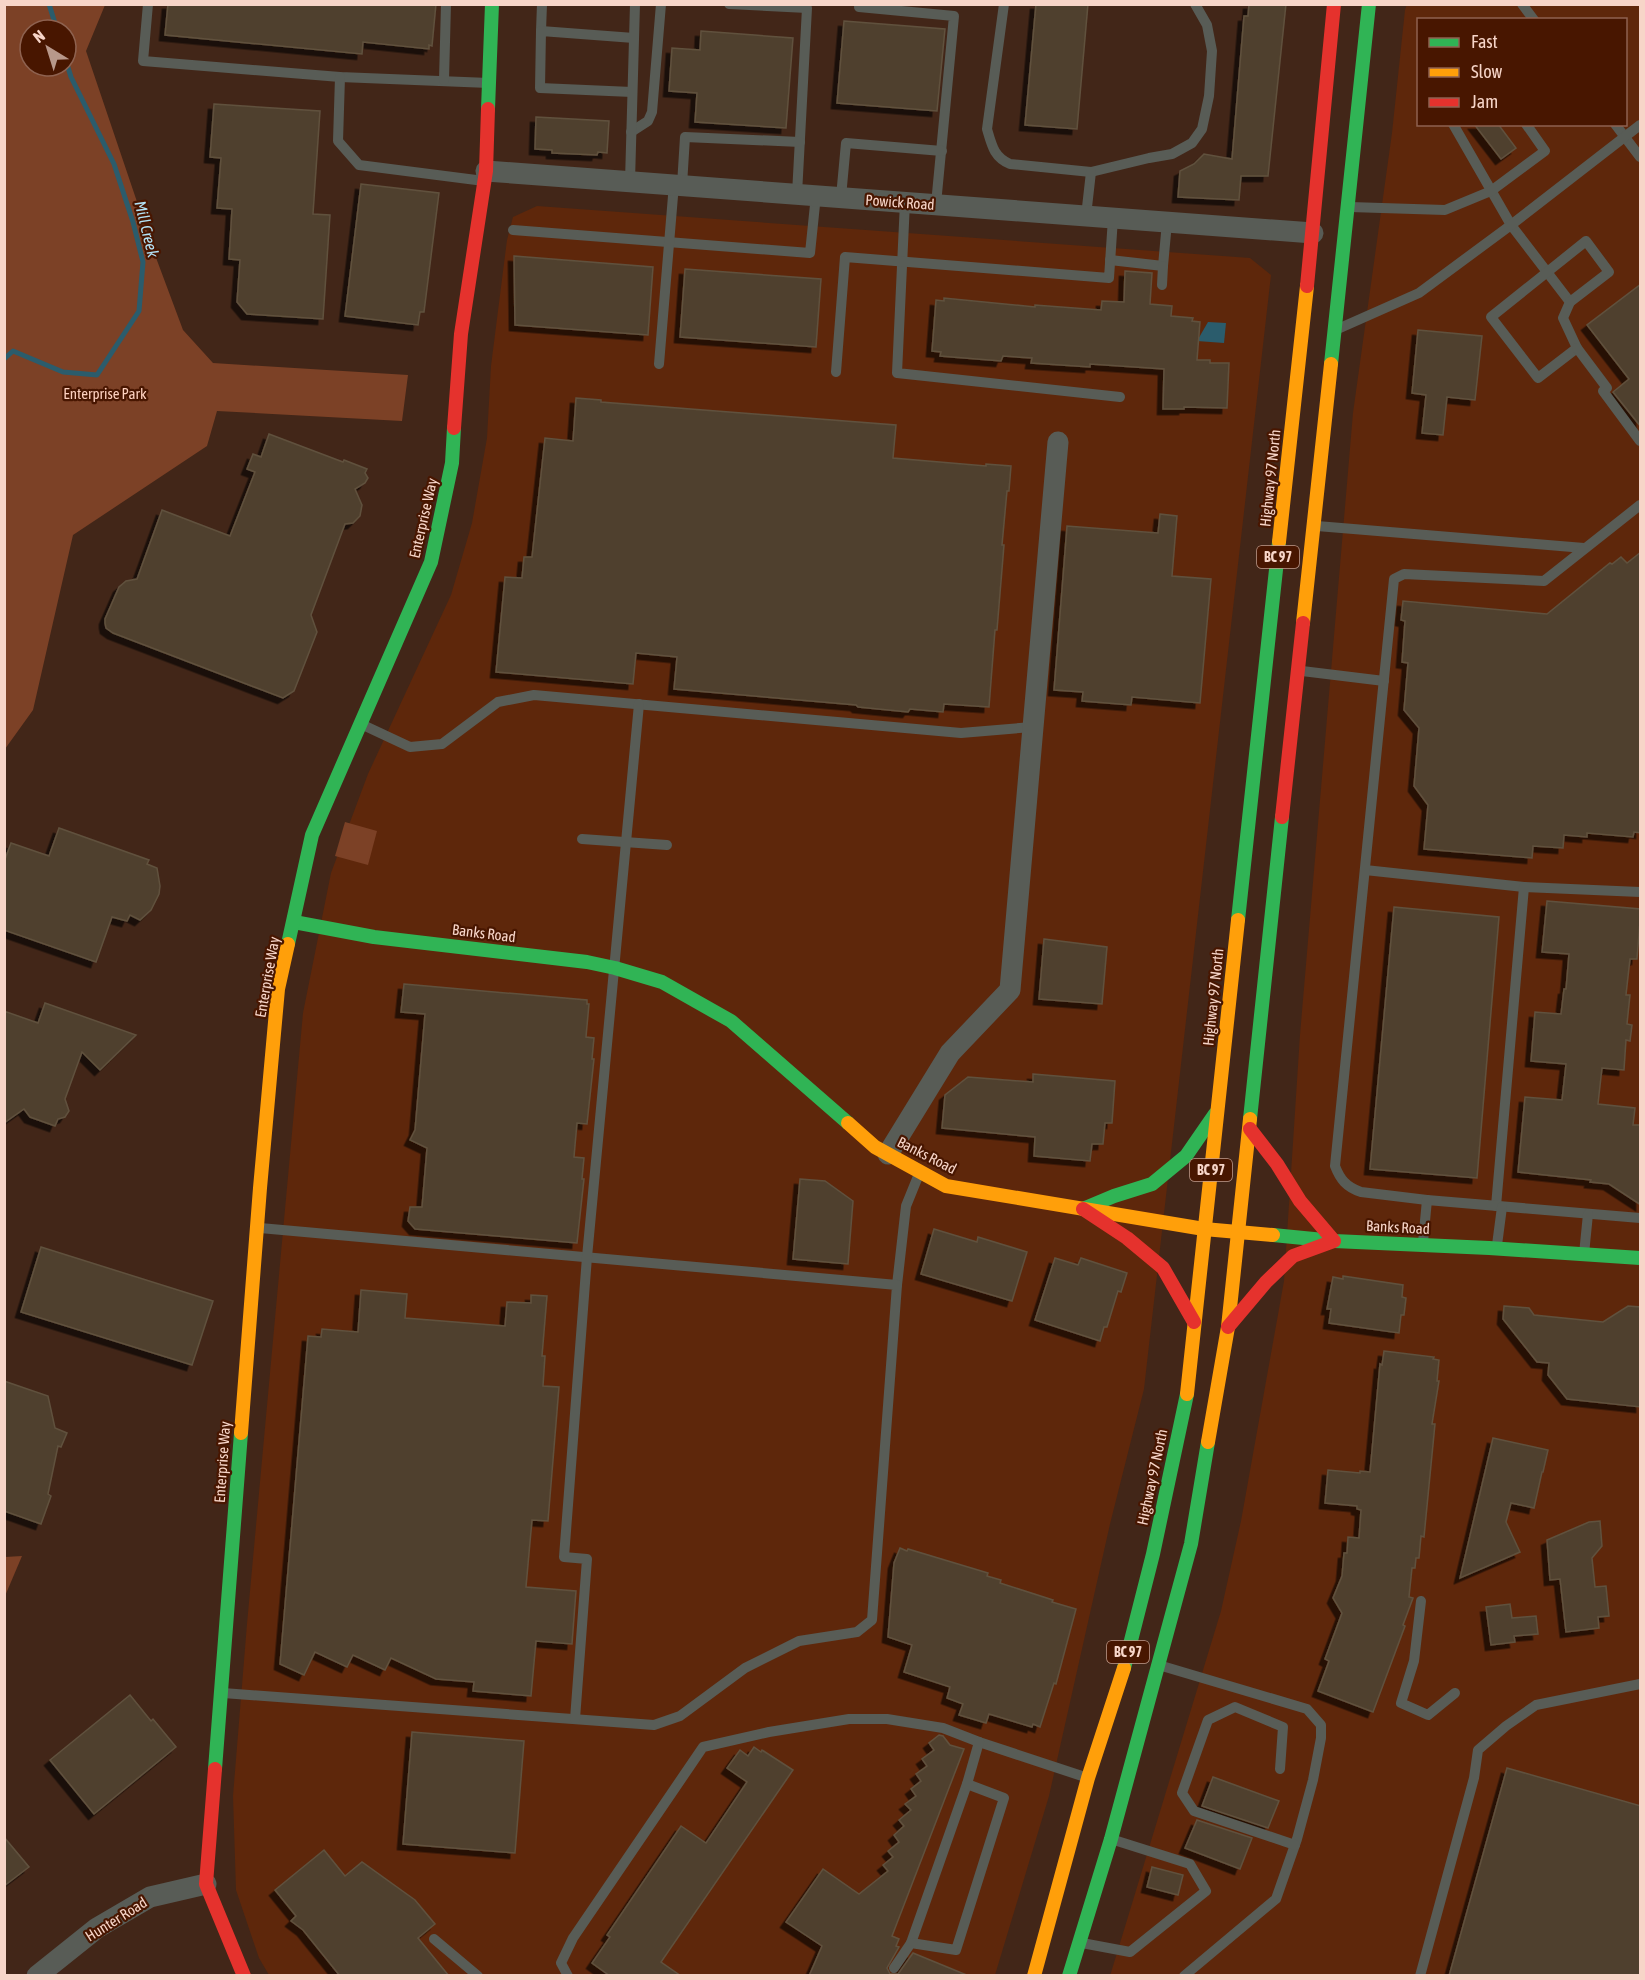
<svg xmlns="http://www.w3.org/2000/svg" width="1645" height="1980" font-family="'Asap Condensed',sans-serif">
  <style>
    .built { fill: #5e270b; fill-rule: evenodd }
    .green { fill: #7c4126; fill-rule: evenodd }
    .water { fill: #2b5c6c }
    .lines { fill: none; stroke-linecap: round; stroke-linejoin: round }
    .stream { stroke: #2b5c6c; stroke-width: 5 }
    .building { fill: #50412e; stroke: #60513e; stroke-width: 1.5; filter: url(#shadow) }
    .lane { stroke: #585c56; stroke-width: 10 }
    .street { stroke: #585c56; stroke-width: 21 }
    .fast { stroke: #30b455; stroke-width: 14 }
    .slow { stroke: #ff9f0a; stroke-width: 14 }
    .jam { stroke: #e5322d; stroke-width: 14 }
    .labels { text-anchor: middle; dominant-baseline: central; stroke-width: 4.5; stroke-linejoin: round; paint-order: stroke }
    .shield { fill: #481600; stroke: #c29c8c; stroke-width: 1.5 }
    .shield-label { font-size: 14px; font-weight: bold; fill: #f7d5c8 }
    .street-label { font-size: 15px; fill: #f7d5c8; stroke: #481600 }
    .park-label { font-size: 15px; fill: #fdd1bf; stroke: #481600 }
    .water-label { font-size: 16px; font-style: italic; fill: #b3e3f6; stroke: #481600 }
  </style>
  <defs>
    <filter id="shadow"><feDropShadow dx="-5.5" dy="5.5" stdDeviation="0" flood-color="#0009"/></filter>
  </defs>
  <rect width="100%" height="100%" fill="#422618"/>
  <g class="built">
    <path d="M1407,4l233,1v1970l-530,1 111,-365 20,-90 43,-240 16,-246 53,-622 39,-280 13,-123zM1418,20h208v104h-208z"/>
    <polygon points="537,206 1250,258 1271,275 1144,1389 1110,1524 1049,1796 995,1975 269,1975 259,1958 236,1890 233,1796 247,1624 303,1013 331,873 368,774 451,595 472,523 487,438 491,366 507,240 513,217"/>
  </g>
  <g class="green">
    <path d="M5,4l100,1 -19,46 69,204 28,75 30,33 195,12 -6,46 -185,-10 -10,35 -134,89 -40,175 -28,39zM30,30h36v36h-36z"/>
    <polygon points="345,822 377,831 368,865 335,856"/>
    <polygon points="22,1556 5,1596 5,1557"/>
  </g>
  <polygon class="water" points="1208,322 1226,323 1224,343 1197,341"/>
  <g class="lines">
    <g class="stream">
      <polyline points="49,4 57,30"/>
      <polyline points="4,359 13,351 63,372 97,375 139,311 143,262 133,222 114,164 71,77 66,61"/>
    </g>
  </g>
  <g class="building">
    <polygon points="168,4 436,4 432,46 429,45 429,49 363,42 362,54 165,35"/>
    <polygon points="1036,4 1088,4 1077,129 1025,125"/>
    <polygon points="1249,4 1286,4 1268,176 1241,176 1239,200 1178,197 1180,171 1194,164 1204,154 1232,159 1244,16 1248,16"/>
    <polygon points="844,21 945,29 937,111 837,103"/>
    <polygon points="701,31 793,38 786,128 695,122 697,93 669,91 672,48 700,50"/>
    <polygon points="214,104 320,111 313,214 330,215 323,319 247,314 237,302 240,260 229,259 232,209 217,208 221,158 210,157"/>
    <polygon points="536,117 609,121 607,153 598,152 597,155 552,153 552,150 535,149"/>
    <polygon points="1474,124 1498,124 1516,148 1501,159"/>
    <polygon points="361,184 439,193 424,312 420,312 418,325 345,316"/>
    <polygon points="514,256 653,267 648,335 515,325"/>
    <polygon points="685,269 821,279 816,347 680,337"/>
    <polygon points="1125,271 1152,273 1150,304 1172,306 1171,316 1193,318 1192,321 1200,322 1197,360 1210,360 1210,363 1229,363 1227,408 1184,407 1184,409 1163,409 1164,369 1090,364 1090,367 1031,363 1032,358 1003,356 1001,361 940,356 941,352 932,351 936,300 944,301 944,298 1035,307 1035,305 1101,310 1102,301 1124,302"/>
    <polygon points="1641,284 1641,427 1613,392 1629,379 1587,325"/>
    <polygon points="1418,330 1482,336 1475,400 1447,397 1443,435 1422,433 1426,395 1412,393"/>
    <polygon points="576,398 601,400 601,402 896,425 893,458 986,466 986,464 1011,466 1009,491 1007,491 1002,545 1004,545 997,630 995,630 989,707 944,704 943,712 910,709 908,712 858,707 856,705 674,689 677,657 636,653 633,684 496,672 505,577 522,578 524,557 532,557 545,438 573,441"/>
    <polygon points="269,434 343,462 344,460 367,469 365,473 368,478 365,483 355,489 362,505 360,516 353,523 345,524 311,615 317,632 294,691 283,698 113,633 106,628 105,623 105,619 119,587 126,581 137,579 162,510 230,536 255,472 247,469 253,454 261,457"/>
    <polygon points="1160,514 1177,516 1172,576 1211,579 1200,703 1132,697 1131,705 1082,701 1083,692 1054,690 1067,526 1158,533"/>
    <polygon points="1641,552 1641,833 1634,832 1633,837 1587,833 1587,837 1564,835 1563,848 1533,846 1532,858 1424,849 1428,805 1414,786 1419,728 1404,710 1408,663 1402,662 1405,621 1401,620 1403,601 1547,614 1610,563 1612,564 1621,557 1627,563"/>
    <polygon points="59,828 149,860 147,864 157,868 160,886 159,894 151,910 140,920 130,915 127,921 112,917 96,962 4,930 4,862 11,843 49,856"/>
    <polygon points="1547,901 1641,909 1637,959 1630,959 1626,995 1630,995 1627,1024 1632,1025 1630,1041 1626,1040 1624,1070 1602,1068 1598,1104 1635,1108 1633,1125 1641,1125 1641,1205 1609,1184 1590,1182 1591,1180 1518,1172 1525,1097 1562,1100 1566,1064 1531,1061 1535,1012 1561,1014 1564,989 1566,989 1569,954 1542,952"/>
    <polygon points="1394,907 1499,917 1477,1178 1370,1169"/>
    <polygon points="1044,939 1107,947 1102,1004 1039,999"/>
    <polygon points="404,984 587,1000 587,1004 589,1004 586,1037 594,1038 592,1059 594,1059 587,1124 577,1123 574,1157 584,1158 582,1179 584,1179 577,1243 415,1229 408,1221 410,1207 422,1207 427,1148 410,1140 415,1130 425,1014 401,1012"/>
    <polygon points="45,1003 136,1035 100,1070 82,1052 65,1099 69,1111 65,1117 58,1119 55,1126 30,1117 24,1109 4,1123 4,1011 38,1023"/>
    <polygon points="1033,1074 1115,1081 1112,1123 1105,1123 1103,1144 1092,1144 1090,1161 1034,1156 1035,1137 942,1128 945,1095 968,1077 1033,1082"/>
    <polygon points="800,1179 825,1181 853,1201 848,1264 793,1259"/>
    <polygon points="934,1229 977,1242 978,1237 1027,1252 1012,1301 921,1274"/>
    <polygon points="41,1247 213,1301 192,1365 21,1312"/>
    <polygon points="1055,1258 1078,1265 1081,1258 1127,1273 1121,1292 1118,1291 1107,1327 1104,1327 1100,1341 1035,1320"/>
    <polygon points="1343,1276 1403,1285 1402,1297 1406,1298 1404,1315 1401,1315 1399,1333 1329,1323 1331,1309 1327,1309 1333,1277 1343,1279"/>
    <polygon points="361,1290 407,1294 405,1318 505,1326 507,1302 531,1303 531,1295 547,1296 542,1356 545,1356 543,1386 559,1387 548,1521 532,1520 526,1587 576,1591 572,1644 536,1641 531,1696 473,1691 474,1682 436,1679 391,1658 385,1670 353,1655 347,1667 315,1652 304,1675 280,1664 308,1336 321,1337 322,1329 358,1332"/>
    <polygon points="1504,1306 1529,1308 1534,1315 1603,1322 1628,1306 1641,1307 1641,1407 1567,1399 1548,1375 1549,1363 1537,1362 1503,1319"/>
    <polygon points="1384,1351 1434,1357 1433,1359 1439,1360 1437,1381 1439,1381 1432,1424 1435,1424 1424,1537 1421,1536 1419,1558 1416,1558 1415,1568 1412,1568 1409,1597 1413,1598 1403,1625 1405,1626 1373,1712 1318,1691 1329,1661 1325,1659 1342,1613 1333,1598 1342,1576 1344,1553 1347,1553 1348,1537 1359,1538 1361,1510 1357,1509 1357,1506 1325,1503 1328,1470 1360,1473 1360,1471 1370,1472 1380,1364 1382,1365"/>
    <polygon points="4,1381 48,1396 55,1428 67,1433 61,1447 58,1446 48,1494 51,1496 41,1524 4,1511"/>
    <polygon points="1493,1438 1548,1450 1543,1472 1542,1472 1534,1508 1511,1503 1506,1522 1520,1552 1460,1578"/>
    <polygon points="1600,1521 1602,1546 1592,1558 1595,1587 1606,1586 1609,1616 1598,1617 1599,1628 1566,1632 1560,1579 1550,1580 1547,1540 1589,1522"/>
    <polygon points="900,1548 907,1551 908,1549 988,1573 987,1576 1001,1580 1000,1583 1053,1600 1052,1602 1076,1609 1056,1684 1054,1683 1040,1727 1033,1724 1032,1727 989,1714 986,1723 959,1715 963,1704 947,1698 950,1687 904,1672 912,1645 888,1637 894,1563"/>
    <polygon points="1510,1604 1512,1618 1536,1616 1538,1634 1514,1636 1515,1642 1491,1645 1486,1607"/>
    <polygon points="130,1695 151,1721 153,1719 176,1747 94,1814 50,1760"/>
    <polygon points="412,1732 524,1741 515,1853 403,1844"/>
    <polygon points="939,1735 943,1736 950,1745 964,1749 892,1936 899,1939 896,1946 899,1947 887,1968 890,1974 898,1974 913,1953 969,1976 809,1976 822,1946 786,1922 823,1869 859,1894 888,1871 883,1865 893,1857 888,1851 899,1842 894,1835 904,1826 899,1820 911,1810 905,1804 916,1796 911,1789 921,1781 916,1774 927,1766 922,1759 934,1750 929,1743"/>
    <polygon points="754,1747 761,1752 762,1750 793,1770 661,1962 681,1976 610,1976 592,1963 610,1937 607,1935 681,1826 706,1843 747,1782 727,1768 740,1750 748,1756"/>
    <polygon points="1507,1768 1641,1806 1641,1976 1449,1976"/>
    <polygon points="1213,1777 1279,1801 1268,1828 1202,1806"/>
    <polygon points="1197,1820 1252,1838 1240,1869 1185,1848"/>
    <polygon points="4,1837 29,1867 4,1886"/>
    <polygon points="324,1850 345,1876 362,1862 415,1900 435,1924 418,1938 449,1976 340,1976 303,1930 291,1921 296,1916 275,1890"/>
    <polygon points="1152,1867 1183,1875 1178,1895 1147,1887"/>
  </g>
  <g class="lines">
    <g class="lane">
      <polyline points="148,4 143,61 340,77 489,83"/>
      <polyline points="729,4 807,8 797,194"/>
      <path d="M1004,4l-17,125c5,17 7,28 23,35l81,8 58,-14 23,-4 20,-11 10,-14 7,-33 3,-45 -5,-26 -12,-21"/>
      <polyline points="1522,4 1534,20"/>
      <polyline points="859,7 954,16 936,204"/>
      <polyline points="541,31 542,4"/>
      <polyline points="340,77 338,141 359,165 484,181"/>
      <polyline points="444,80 446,4"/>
      <polyline points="632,92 540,88 541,31 634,38"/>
      <polyline points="1453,124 1511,225 1570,302"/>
      <polyline points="1615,124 1640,157"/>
      <polyline points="631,132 648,121 652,112 661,4"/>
      <polyline points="630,181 635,4"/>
      <polyline points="682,185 685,137 800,142"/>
      <polyline points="841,197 846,143 942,151"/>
      <polyline points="905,202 897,373 1120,397"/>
      <polyline points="1350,207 1445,210 1491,191 1545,151 1526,124"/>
      <polyline points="1086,216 1091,172"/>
      <polyline points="513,230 810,253 816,195"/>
      <polygon points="1586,241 1609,272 1570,302 1563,318 1577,348 1538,378 1491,317"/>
      <polyline points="1110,260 1163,266 1167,222"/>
      <polyline points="1162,285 1163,266"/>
      <polyline points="1340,328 1419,293 1511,225 1640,125"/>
      <polyline points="1577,348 1607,388 1603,391 1640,441"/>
      <polyline points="659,364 674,184"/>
      <polyline points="836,372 845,257 1109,278 1113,218"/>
      <polyline points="1317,526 1584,548"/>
      <polyline points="1302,671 1384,681"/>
      <polyline points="363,725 410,747 442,744 498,702 534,695 961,733 1032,727"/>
      <polyline points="582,839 667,845"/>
      <polyline points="1365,870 1524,887"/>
      <path d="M1427,1200l-66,-8c-15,-5 -21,-13 -26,-26l59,-587 10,-5 140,7 96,-76"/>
      <polyline points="1496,1206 1524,887 1640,892"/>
      <polyline points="1423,1242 1427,1200 1640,1218"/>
      <polyline points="1497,1245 1502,1207"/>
      <polyline points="1584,1254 1588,1214"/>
      <polyline points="897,1285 906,1206 919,1174"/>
      <polyline points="1421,1601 1414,1661 1401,1703 1428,1715 1455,1693"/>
      <polyline points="1162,1666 1307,1709 1321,1725 1321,1738 1313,1780 1297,1839 1276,1899 1184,1976"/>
      <polyline points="223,1693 654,1725 680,1716 745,1668 799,1641 857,1632 872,1620 897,1285 260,1228"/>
      <polyline points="575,1719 587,1559 564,1557 587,1257 639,704"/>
      <polyline points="979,1742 1085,1777"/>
      <polyline points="1280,1769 1283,1727 1235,1707 1208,1720 1182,1793 1194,1811 1295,1845"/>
      <polyline points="434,1939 478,1976"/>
      <polyline points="911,1943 967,1784"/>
      <polyline points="1082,1943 1130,1952 1206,1891 1190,1864 1114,1840"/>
      <polyline points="568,1976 561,1963 573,1938 703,1747 769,1732 849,1719 887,1719 943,1728 979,1742 967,1784 1004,1798 956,1950 911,1943 894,1968"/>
      <polyline points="1420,1976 1474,1778 1478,1750 1506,1726 1536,1705 1640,1684"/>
    </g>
    <g class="street">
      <polyline points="486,171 1313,233"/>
      <polyline points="888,1154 950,1053 1010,990 1058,442"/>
      <polyline points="37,1976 97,1928 150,1897 206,1884"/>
    </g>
    <g class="fast">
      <polyline points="488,109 492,4"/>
      <polyline points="1331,364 1369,4"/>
      <polyline points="1238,920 1279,542"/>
      <polyline points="294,922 374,937 587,962 615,968 662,982 731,1021 848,1123"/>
      <polyline points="288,944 312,835 431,562 452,463 454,428"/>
      <polyline points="1250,1119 1282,817"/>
      <polyline points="1083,1209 1114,1196 1152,1184 1186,1156 1215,1114"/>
      <polyline points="1273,1235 1334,1241 1489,1248 1640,1258"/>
      <polyline points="1124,1668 1153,1554 1187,1394"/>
      <polyline points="215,1769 241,1433"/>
      <polyline points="1069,1976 1111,1839 1191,1544 1208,1442"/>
    </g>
    <g class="slow">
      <polyline points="1279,542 1307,286"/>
      <polyline points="1303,623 1331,364"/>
      <polyline points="848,1123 875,1147 946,1186 1204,1229 1273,1235"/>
      <polyline points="1187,1394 1238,920"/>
      <polyline points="241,1433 260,1188 278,989 288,944"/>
      <polyline points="1208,1442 1228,1327 1250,1119"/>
      <polyline points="1034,1976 1088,1778 1124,1668"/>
    </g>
    <g class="jam">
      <polyline points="1307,286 1334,4"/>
      <polyline points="454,428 461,334 486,171 488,109"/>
      <polyline points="1282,817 1303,623"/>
      <polyline points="1083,1209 1127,1238 1163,1268 1194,1322"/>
      <polyline points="1228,1327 1266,1282 1293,1256 1334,1241 1300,1201 1277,1164 1250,1129"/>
      <polyline points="215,1769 206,1884 244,1976"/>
    </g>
  </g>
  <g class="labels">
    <g class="shield">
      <rect x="1257" y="546" width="42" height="22" rx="4.5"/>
      <rect x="1190" y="1159" width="42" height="22" rx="4.5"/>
      <rect x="1107" y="1641" width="42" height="22" rx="4.5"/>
    </g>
    <g class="shield-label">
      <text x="1278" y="557">BC 97</text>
      <text x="1211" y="1170">BC 97</text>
      <text x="1128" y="1652">BC 97</text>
    </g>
    <g class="street-label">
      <text transform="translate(900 202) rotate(4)">Powick Road</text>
      <text transform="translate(1270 478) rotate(-84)">Highway 97 North</text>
      <text transform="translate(423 518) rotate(-77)">Enterprise Way</text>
      <text transform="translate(484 933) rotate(7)">Banks Road</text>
      <text transform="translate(267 977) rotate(-80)">Enterprise Way</text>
      <text transform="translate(1213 997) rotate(-84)">Highway 97 North</text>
      <text transform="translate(927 1155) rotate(27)">Banks Road</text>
      <text transform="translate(1398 1227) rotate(3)">Banks Road</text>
      <text transform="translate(222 1462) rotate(-86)">Enterprise Way</text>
      <text transform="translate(1152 1477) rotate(-78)">Highway 97 North</text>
      <text transform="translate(116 1919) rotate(-32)">Hunter Road</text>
    </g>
    <g class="park-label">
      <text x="105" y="393">Enterprise Park</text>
    </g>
    <g class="water-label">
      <text transform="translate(147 229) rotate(76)">Mill Creek</text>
    </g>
  </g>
  <rect width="1645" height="1980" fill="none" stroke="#f7d5c8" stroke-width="12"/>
  <rect x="1417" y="18" width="210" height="108" fill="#481600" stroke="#8e6250" stroke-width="1.5"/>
  <rect x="1429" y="38" width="30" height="9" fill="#30b455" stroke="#8e6250" stroke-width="1.5"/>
  <text x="1471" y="48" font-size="18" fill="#f7d5c8">Fast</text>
  <rect x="1429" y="68" width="30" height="9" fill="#ff9f0a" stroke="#8e6250" stroke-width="1.5"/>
  <text x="1471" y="78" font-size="18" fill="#f7d5c8">Slow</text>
  <rect x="1429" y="98" width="30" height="9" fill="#e5322d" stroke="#8e6250" stroke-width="1.5"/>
  <text x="1471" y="108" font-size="18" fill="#f7d5c8">Jam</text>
  <g transform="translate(48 48) rotate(322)"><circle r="28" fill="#481600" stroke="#8e6250" stroke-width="1.5"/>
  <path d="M0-4.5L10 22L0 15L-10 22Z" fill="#b8988a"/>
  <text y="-9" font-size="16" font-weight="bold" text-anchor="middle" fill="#f7d5c8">N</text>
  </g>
</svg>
